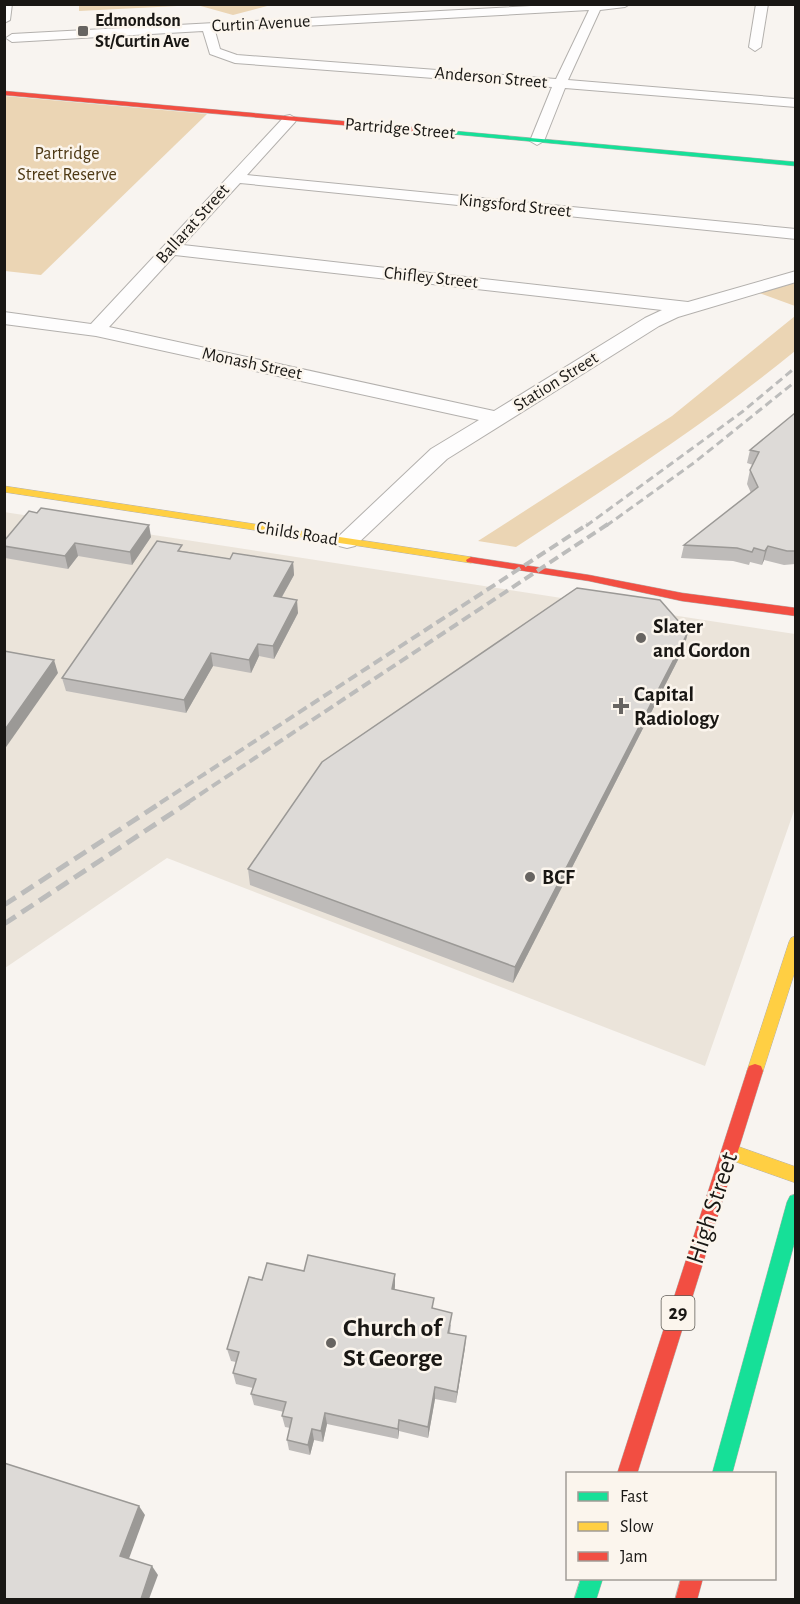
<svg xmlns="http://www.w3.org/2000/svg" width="800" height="1604" font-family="'Alegreya Sans',sans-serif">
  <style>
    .built { fill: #ebe4da }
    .green { fill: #ebd5b4 }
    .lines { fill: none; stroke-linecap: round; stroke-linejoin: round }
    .street-casing { stroke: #b3b0ad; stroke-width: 2 }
    .fast-casing { stroke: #b3b0ad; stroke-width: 1 }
    .slow-casing { stroke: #b3b0ad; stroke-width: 1 }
    .jam-casing { stroke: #b3b0ad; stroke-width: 1 }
    .street { fill: #fefdfd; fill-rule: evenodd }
    .fast { fill: #16e098; fill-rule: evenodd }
    .slow { fill: #ffcf43; fill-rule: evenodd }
    .jam { fill: #f24e42; fill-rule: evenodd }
    .rail-far2 { stroke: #bcbcbb; stroke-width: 3; stroke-dasharray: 8 4.5; stroke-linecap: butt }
    .rail-far1 { stroke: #bcbcbb; stroke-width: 4; stroke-dasharray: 10 5; stroke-linecap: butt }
    .rail { stroke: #bcbcbb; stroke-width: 5; stroke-dasharray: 14 7; stroke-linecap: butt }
    .wall { fill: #bebbb9 }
    .shaded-wall { fill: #9b9996 }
    .building { fill: #dddad7; stroke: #9b9996; stroke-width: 1.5 }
    .poi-dot { fill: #676461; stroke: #fbf5ed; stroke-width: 2 }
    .labels { text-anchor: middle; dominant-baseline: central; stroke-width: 5; stroke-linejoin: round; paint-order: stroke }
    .far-poi-label { font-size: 18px; font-weight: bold; fill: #191714; stroke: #fbf5ed; text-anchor: start }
    .far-street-label { font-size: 18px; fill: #191714; stroke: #fbf5ed }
    .far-park-label { font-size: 18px; fill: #4d3813; stroke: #fbf5ed }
    .shield { fill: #fbf5ed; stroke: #5d5a55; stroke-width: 1.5 }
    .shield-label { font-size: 20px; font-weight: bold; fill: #191714 }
    .poi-label { font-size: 21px; font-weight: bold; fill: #191714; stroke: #fbf5ed; text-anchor: start }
    .near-street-label { font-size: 26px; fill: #191714; stroke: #fbf5ed }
    .near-poi-label { font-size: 26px; font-weight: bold; fill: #191714; stroke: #fbf5ed; text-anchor: start }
  </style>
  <rect width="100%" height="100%" fill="#f8f4f0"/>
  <polygon class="built" points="4,512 795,634 795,808 705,1066 167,858 5,968"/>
  <g class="green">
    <polygon points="79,5 79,4 271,5 233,15 197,5 79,11"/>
    <polygon points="5,96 207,114 41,275 5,271"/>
    <polygon points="795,283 795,306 759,293"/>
    <path d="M795,316v35c-88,72 -184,134 -279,196l-38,-6 194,-125z"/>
  </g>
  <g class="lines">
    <g class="street-casing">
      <g id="street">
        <polygon points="4,4 12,4 10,20 4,23"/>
        <path d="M568,4h62l-5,3 -25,3 -32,70 228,19v8l-231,-19 -21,53 -7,4 -7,-4 22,-54 -317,-24 -25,-9 -7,-23 -191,11 -6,-4 6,-4zM589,10l-33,69 -319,-24 -17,-6 -5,-18z"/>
        <polygon points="756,4 768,4 761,47 755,51 749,47"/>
        <path d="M290,115l7,4 -2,3 -48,53 549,54v10l-556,-56 -57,62 505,57 108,-31v11l-118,35 -19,9 -212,133 -92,87 -8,2 -8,-2 -4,-5 4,-5 92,-87 48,-29 -383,-84 -92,-12v-12l87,12 194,-208zM175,255l487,55 -17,8 -151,93 -385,-84z"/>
      </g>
    </g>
    <g class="fast-casing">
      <g id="fast">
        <polygon points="421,128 796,162 796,166 419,131"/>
        <polygon points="796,1194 796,1237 732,1474 712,1474 787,1202 790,1196"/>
        <polygon points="581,1578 603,1578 596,1600 574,1600"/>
      </g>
    </g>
    <g class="slow-casing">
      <g id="slow">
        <polygon points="4,486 471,557 476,560 471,563 4,492"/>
        <polygon points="796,936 796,968 763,1071 761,1076 755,1078 749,1076 747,1071 789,942 791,938"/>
        <polygon points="731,1144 796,1167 796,1183 725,1158 722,1152 725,1146"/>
      </g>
    </g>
    <g class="jam-casing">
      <g id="jam">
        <polygon points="4,91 421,128 424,130 421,132 4,95"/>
        <polygon points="471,557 589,575 682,593 796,608 796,616 682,601 589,581 467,562 466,560"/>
        <polygon points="755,1064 761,1066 763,1071 637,1474 617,1474 747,1071 749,1066"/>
        <polygon points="681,1578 703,1578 697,1600 675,1600"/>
      </g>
    </g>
    <use href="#street" class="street"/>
    <use href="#fast" class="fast"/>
    <use href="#slow" class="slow"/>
    <use href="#jam" class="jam"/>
    <g class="rail-far2">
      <polyline points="586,526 742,412 796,367"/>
      <polyline points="606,526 695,462 796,381"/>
    </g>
    <g class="rail-far1">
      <polyline points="160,803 588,524"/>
      <polyline points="187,803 608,524"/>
    </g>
    <g class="rail">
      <polyline points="4,905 162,802"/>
      <polyline points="4,924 189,802"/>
    </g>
  </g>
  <g class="wall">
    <polygon points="795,413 795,564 784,565 764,560 762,565 750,562 749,565 733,561 681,558 684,545 751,493 747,484 750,470 753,465 747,463 750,450"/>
    <polygon points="151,537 132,565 78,556 68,569 5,558 4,541"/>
    <polygon points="183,551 230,559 293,562 294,575 282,597 298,613 274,659 259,656 251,673 213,666 186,713 66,691 62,678"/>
    <polygon points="688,632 684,648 513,983 250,885 248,869"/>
    <polygon points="304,1271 395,1286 395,1289 433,1308 451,1325 450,1333 466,1336 456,1403 435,1399 428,1438 399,1431 398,1439 327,1424 323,1442 314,1440 310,1455 289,1450 287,1440 290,1428 285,1427 282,1416 284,1412 254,1405 251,1394 253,1388 236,1384 233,1373 236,1362 231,1361 227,1349 262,1280"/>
  </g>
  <g class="shaded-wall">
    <polygon points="149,525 151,537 132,565 130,552"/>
    <polygon points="75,543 78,556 68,569 65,556"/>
    <polygon points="768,546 764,560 762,565 765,551"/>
    <polygon points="293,562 294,575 275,609 274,596"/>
    <polygon points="297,600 298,613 274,659 273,646"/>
    <polygon points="688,632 684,648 513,983 515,967"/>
    <polygon points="258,644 259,656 251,673 249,660"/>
    <polygon points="211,653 213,666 186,713 184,700"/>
    <polygon points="54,660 58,673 4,750 4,731"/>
    <polygon points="395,1274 395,1286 392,1301 392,1289"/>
    <polygon points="466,1336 465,1348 456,1403 457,1392"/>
    <polygon points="435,1387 435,1399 428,1438 428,1427"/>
    <polygon points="325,1413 327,1424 323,1442 321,1431"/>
    <polygon points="399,1420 399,1431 398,1439 398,1429"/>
    <polygon points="312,1429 314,1440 310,1455 308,1445"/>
    <polygon points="139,1506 145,1515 127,1564 120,1556"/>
    <polygon points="152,1566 158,1575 149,1599 141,1599"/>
  </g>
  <g class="building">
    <polygon points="795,413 795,551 787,551 768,546 765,551 754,548 752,552 737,548 684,545 758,487 750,470 759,452 750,450"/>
    <polygon points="41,508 149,525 130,552 75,543 65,556 4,546 4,541 29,511 37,513"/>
    <polygon points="157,541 182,545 178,551 230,559 233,553 293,562 274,596 297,600 273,646 258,644 249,660 211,653 184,700 62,678"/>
    <polygon points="577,588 660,600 688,632 515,967 248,869 322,762"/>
    <polygon points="4,651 54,660 4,731"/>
    <polygon points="308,1255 395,1274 392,1289 434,1298 432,1308 452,1313 448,1333 466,1336 457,1392 435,1387 428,1427 399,1420 398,1429 325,1413 321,1431 312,1429 308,1445 287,1440 292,1418 282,1416 286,1402 251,1394 256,1379 233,1373 239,1352 227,1349 249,1277 262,1280 267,1263 304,1271"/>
    <polygon points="4,1463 139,1506 120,1556 152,1566 141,1599 4,1599"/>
  </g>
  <g class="poi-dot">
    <rect x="77" y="25" width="12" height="12" rx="3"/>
    <circle cx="641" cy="638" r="6"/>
    <path d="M618 697h6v6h6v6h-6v6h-6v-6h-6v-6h6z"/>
    <circle cx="530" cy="877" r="6"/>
    <circle cx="331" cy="1343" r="6"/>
  </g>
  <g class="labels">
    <g class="far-poi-label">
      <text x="95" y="21">Edmondson<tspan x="95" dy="21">St/Curtin Ave</tspan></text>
    </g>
    <g class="far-street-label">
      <text transform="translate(261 24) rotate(-3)">Curtin Avenue</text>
      <text transform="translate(491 78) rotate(5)">Anderson Street</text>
      <text transform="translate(400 129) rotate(5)">Partridge Street</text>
      <text transform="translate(515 206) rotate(6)">Kingsford Street</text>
      <text transform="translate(193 224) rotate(-48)">Ballarat Street</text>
      <text transform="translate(431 278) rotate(6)">Chifley Street</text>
      <text transform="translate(252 364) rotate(12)">Monash Street</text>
      <text transform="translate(556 382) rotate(-32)">Station Street</text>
      <text transform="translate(297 534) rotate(9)">Childs Road</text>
    </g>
    <g class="far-park-label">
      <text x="67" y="154">Partridge<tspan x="67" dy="21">Street Reserve</tspan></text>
    </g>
    <rect class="shield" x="661.5" y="1296" width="33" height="34" rx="4.5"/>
    <g class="shield-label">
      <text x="678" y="1313">29</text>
    </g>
    <g class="poi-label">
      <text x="653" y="626">Slater<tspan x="653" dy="24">and Gordon</tspan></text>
      <text x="634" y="694">Capital<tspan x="634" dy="24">Radiology</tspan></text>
      <text x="542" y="877">BCF</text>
    </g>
    <g class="near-street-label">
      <text transform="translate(712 1208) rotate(-72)">High Street</text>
    </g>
    <g class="near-poi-label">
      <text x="343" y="1328">Church of<tspan x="343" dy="30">St George</tspan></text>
    </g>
  </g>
  <rect width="800" height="1604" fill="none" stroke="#191714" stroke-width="12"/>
  <rect x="566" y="1472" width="210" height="108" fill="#fbf5ed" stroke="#a19c96" stroke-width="1.5"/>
  <rect x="578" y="1492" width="30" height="9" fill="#16e098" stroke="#a19c96" stroke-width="1.5"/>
  <text x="620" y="1502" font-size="18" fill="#191714">Fast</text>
  <rect x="578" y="1522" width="30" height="9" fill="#ffcf43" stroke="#a19c96" stroke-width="1.5"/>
  <text x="620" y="1532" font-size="18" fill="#191714">Slow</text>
  <rect x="578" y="1552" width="30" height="9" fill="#f24e42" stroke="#a19c96" stroke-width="1.5"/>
  <text x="620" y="1562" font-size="18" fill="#191714">Jam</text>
</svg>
